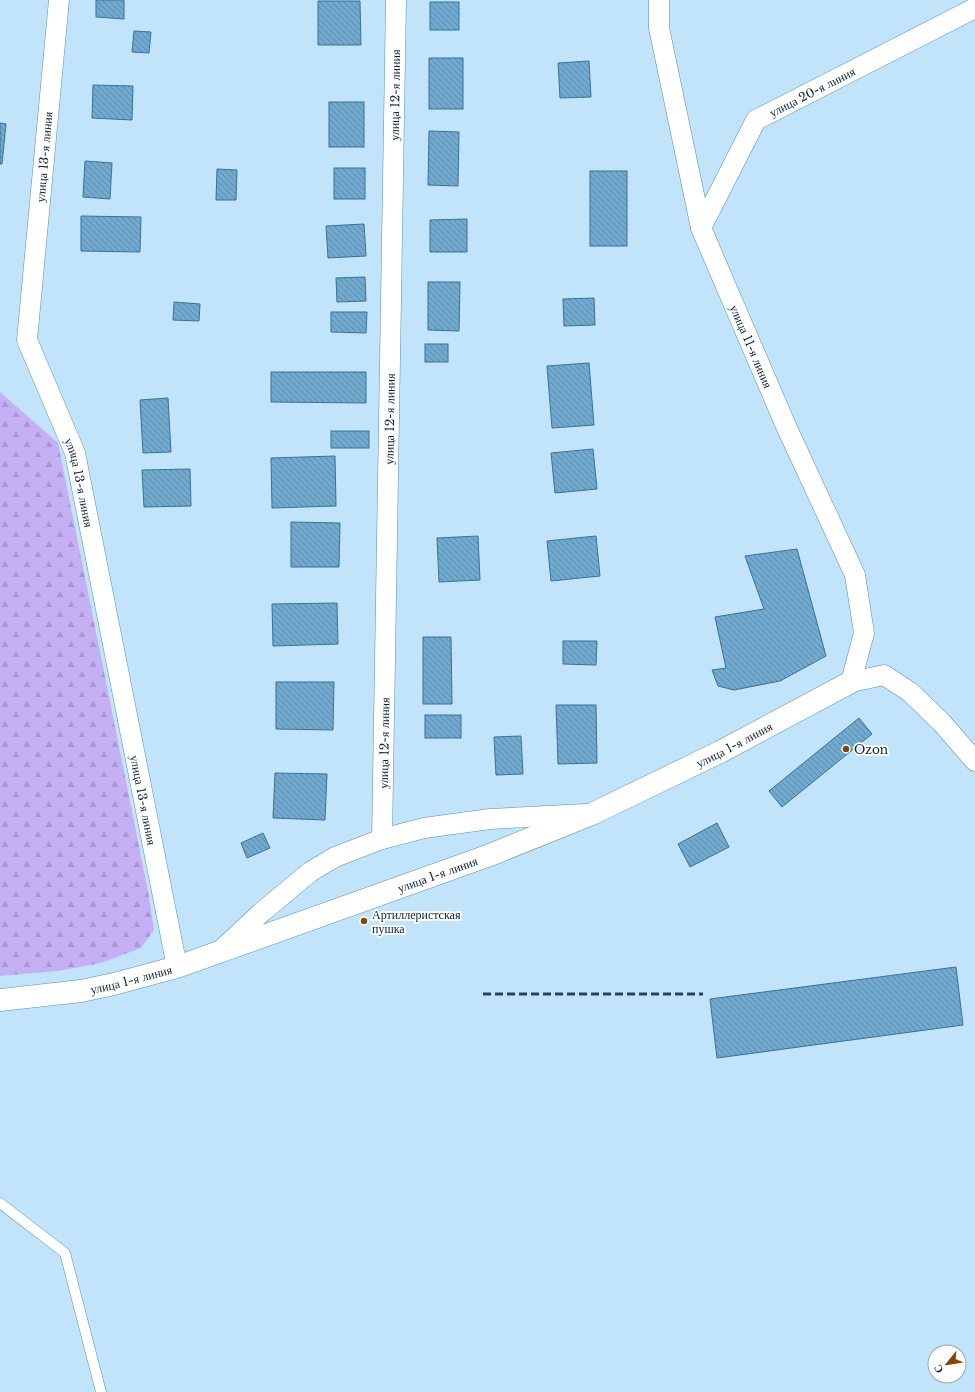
<svg xmlns="http://www.w3.org/2000/svg" width="975" height="1392" font-family="'Libre Baskerville',serif">
  <style>
    .forest { fill: url(#forest-firs) }
    .building { fill: url(#building-back-hatch); stroke: #397194 }
    .lines { fill: none; stroke-linecap: round; stroke-linejoin: round }
    .service-casing { stroke: #578eb2; stroke-width: 11 }
    .minor-casing { stroke: #578eb2; stroke-width: 21 }
    .tertiary-casing { stroke: #578eb2; stroke-width: 23 }
    .service { stroke: #fff; stroke-width: 10 }
    .minor { stroke: #fff; stroke-width: 20 }
    .tertiary { stroke: #fff; stroke-width: 22 }
    .rail { stroke: #294252; stroke-width: 3; stroke-dasharray: 8 4; stroke-linecap: butt }
    .poi-dot { fill: #844703; stroke: #fff; stroke-width: 1.5 }
    .labels { text-anchor: middle; dominant-baseline: central; stroke-width: 3.5; stroke-linejoin: round; paint-order: stroke }
    .street-label { font-size: 12px; fill: #0b2231; stroke: #fff }
    .poi-label { font-size: 12px; fill: #0b2231; stroke: #fff; text-anchor: start }
  </style>
  <defs>
    <pattern id="forest-firs" width="22" height="20" patternUnits="userSpaceOnUse"><rect width="22" height="20" fill="#c5b0f4"/><path d="M5 1l3.5 6h-7zM16 11l3.5 6h-7z" fill="#a897d2"/></pattern>
    <pattern id="building-back-hatch" width="6" height="6" patternUnits="userSpaceOnUse"><rect width="6" height="6" fill="#72aacf"/><path d="M-1 5l2 2M0 0l6 6M5-1l2 2" fill="none" stroke="#5c8aa9"/></pattern>
  </defs>
  <rect width="100%" height="100%" fill="#c2e4fb"/>
  <polygon class="forest" points="0,392 58,443 148,891 154,930 141,948 101,963 58,971 0,976"/>
  <g class="building">
    <polygon points="96,0 124,0 124,19 96,17"/>
    <polygon points="318,1 360,1 361,45 318,45"/>
    <rect x="430" y="2" width="29" height="28"/>
    <polygon points="134,31 151,32 149,53 132,52"/>
    <rect x="429" y="58" width="34" height="51"/>
    <polygon points="589,61 591,97 560,98 558,63"/>
    <polygon points="93,85 133,86 132,120 92,118"/>
    <rect x="329" y="102" width="35" height="45"/>
    <polygon points="0,123 6,124 2,164 0,164"/>
    <polygon points="429,131 459,132 458,186 428,185"/>
    <polygon points="85,161 112,163 110,199 83,197"/>
    <rect x="334" y="168" width="31" height="31"/>
    <polygon points="217,169 237,170 236,200 216,200"/>
    <rect x="590" y="171" width="37" height="75"/>
    <polygon points="81,216 141,217 140,252 81,251"/>
    <polygon points="467,219 467,252 430,252 430,220"/>
    <polygon points="364,224 366,256 328,258 326,226"/>
    <polygon points="365,277 366,301 337,302 336,278"/>
    <polygon points="428,282 460,282 459,331 428,330"/>
    <polygon points="594,298 595,325 564,326 563,299"/>
    <polygon points="174,302 200,304 199,321 173,320"/>
    <polygon points="331,312 367,312 366,333 331,332"/>
    <rect x="425" y="344" width="23" height="18"/>
    <polygon points="589,363 594,425 552,428 547,366"/>
    <polygon points="271,372 366,372 366,403 271,402"/>
    <polygon points="168,398 171,452 143,453 140,400"/>
    <rect x="331" y="431" width="38" height="17"/>
    <polygon points="593,449 597,489 555,493 551,453"/>
    <polygon points="335,456 336,506 272,508 271,458"/>
    <polygon points="190,469 191,506 144,507 142,470"/>
    <polygon points="291,522 340,523 339,567 291,567"/>
    <polygon points="478,536 480,580 439,582 437,538"/>
    <polygon points="596,536 600,576 551,581 547,541"/>
    <polygon points="797,549 826,656 780,681 734,690 718,686 712,670 726,668 715,617 764,609 745,556"/>
    <polygon points="337,603 338,644 273,646 272,604"/>
    <polygon points="423,637 451,637 452,704 423,704"/>
    <polygon points="563,641 597,641 596,665 563,664"/>
    <polygon points="276,682 334,682 333,730 276,729"/>
    <polygon points="556,705 596,705 597,763 558,764"/>
    <rect x="425" y="715" width="36" height="23"/>
    <polygon points="859,718 872,734 782,807 769,791"/>
    <polygon points="521,736 523,774 496,775 494,737"/>
    <polygon points="275,773 327,774 325,820 273,818"/>
    <polygon points="717,823 729,847 690,867 678,844"/>
    <polygon points="263,833 270,848 247,858 241,843"/>
    <polygon points="956,967 963,1025 717,1058 710,999"/>
  </g>
  <g class="lines">
    <g class="service-casing">
      <polyline id="service" points="0,1203 65,1253 101,1392"/>
    </g>
    <g class="minor-casing">
      <g id="minor">
        <path id="s1" d="M59,0l-32,340 48,113 102,514"/>
        <path id="s2" d="M659,0v28l42,200 85,198 69,149 9,58 -13,49 33,-7 26,17 32,31 33,38"/>
        <path id="s3" d="M701,228l55,-108 219,-112"/>
        <path id="s4" d="M382,839l14,-839"/>
        <polyline points="220,951 262,912 310,872 335,857 382,839 424,828 490,819 586,814"/>
      </g>
    </g>
    <g class="tertiary-casing">
      <g id="tertiary">
        <path id="s5" d="M0,1000l81,-9 33,-7 63,-17 313,-112 104,-42 126,-61 131,-70"/>
      </g>
    </g>
    <use href="#service" class="service"/>
    <use href="#minor" class="minor"/>
    <use href="#tertiary" class="tertiary"/>
    <polyline class="rail" points="483,994 703,994"/>
  </g>
  <g class="poi-dot">
    <circle cx="846" cy="749" r="4"/>
    <circle cx="364" cy="921" r="4"/>
  </g>
  <g class="labels">
    <g class="street-label">
      <text stroke="none"><textPath href="#s3" startOffset="184">улица 20-я линия</textPath></text>
      <text stroke="none"><textPath href="#s4" startOffset="744">улица 12-я линия</textPath></text>
      <text transform="translate(44 157) rotate(-85)">улица 13-я линия</text>
      <text stroke="none"><textPath href="#s2" startOffset="361">улица 11-я линия</textPath></text>
      <text stroke="none"><textPath href="#s4" startOffset="420">улица 12-я линия</textPath></text>
      <text stroke="none"><textPath href="#s1" startOffset="494">улица 13-я линия</textPath></text>
      <text stroke="none"><textPath href="#s4" startOffset="96">улица 12-я линия</textPath></text>
      <text stroke="none"><textPath href="#s5" startOffset="781">улица 1-я линия</textPath></text>
      <text stroke="none"><textPath href="#s1" startOffset="818">улица 13-я линия</textPath></text>
      <text stroke="none"><textPath href="#s5" startOffset="457">улица 1-я линия</textPath></text>
      <text stroke="none"><textPath href="#s5" startOffset="133">улица 1-я линия</textPath></text>
    </g>
    <g class="poi-label">
      <text x="854" y="749">Ozon</text>
      <text x="372" y="914">Артиллеристская<tspan x="372" dy="14">пушка</tspan></text>
    </g>
  </g>
  <g transform="translate(947 1364) rotate(240)"><circle r="19" fill="#ffffff" stroke="#9da7ad"/>
  <path d="M0-3L7 15L0 10L-7 15Z" fill="#844703"/>
  <text y="-6" font-size="11" font-weight="bold" text-anchor="middle" fill="#0b2231">С</text>
  </g>
</svg>
